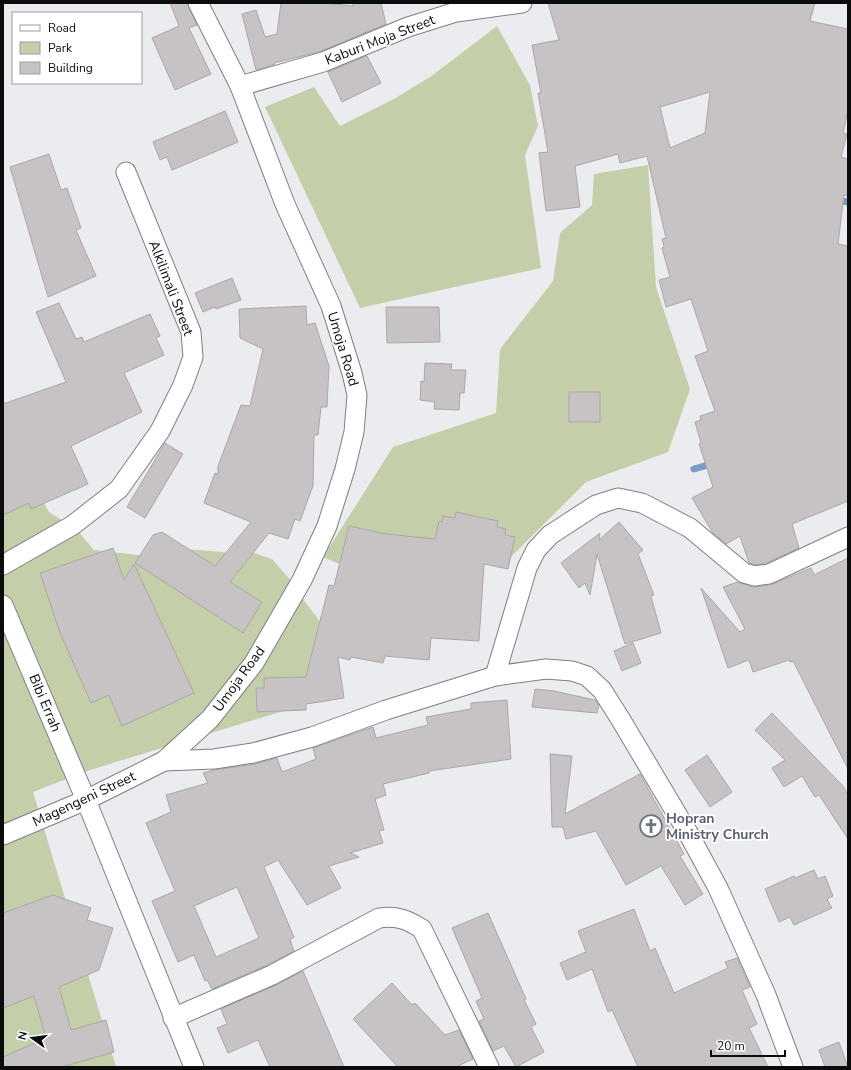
<svg xmlns="http://www.w3.org/2000/svg" width="851" height="1070" font-family="'Nunito Sans',sans-serif">
  <style>
    .green { fill: #c4cfaa }
    .lines { fill: none; stroke-linecap: round; stroke-linejoin: round }
    .stream { stroke: #7b9cc4; stroke-width: 7 }
    .building { fill: #c7c2c4; stroke: #aba7a8; fill-rule: evenodd }
    .minor-casing { stroke: #7e7f82; stroke-width: 21 }
    .minor { stroke: #fff; stroke-width: 19 }
    .labels { text-anchor: middle; dominant-baseline: central; stroke-width: 3.5; stroke-linejoin: round; paint-order: stroke }
    .street-label { font-size: 14px; fill: #0b0c0d; stroke: #fff }
    .worship-label { font-size: 14px; font-weight: bold; fill: #5b616d; stroke: #fff; text-anchor: start }
  </style>
  <rect width="100%" height="100%" fill="#ebecf0"/>
  <g class="green">
    <polygon points="497,26 530,85 538,126 525,155 541,268 360,308 265,107 314,87 340,126 392,100 430,77"/>
    <polygon points="648,165 656,287 690,389 668,452 586,482 511,557 433,540 369,577 323,557 393,447 496,413 500,349 553,281 560,233 592,205 594,174"/>
    <polygon points="3,430 49,512 77,530 94,550 147,556 173,549 200,550 232,553 254,553 272,559 294,584 303,599 330,635 327,691 331,701 306,704 90,770 33,792 116,1067 3,1067"/>
  </g>
  <g class="lines">
    <g class="stream">
      <polyline points="835,200 848,202"/>
      <polyline points="694,469 715,463"/>
    </g>
  </g>
  <g class="building">
    <polygon points="170,3 187,3 197,25 189,28 211,74 175,90 152,38 179,26"/>
    <polygon points="281,3 326,3 353,6 353,3 381,3 386,24 319,52 274,63 275,64 256,70 242,14 256,10 265,37 277,34"/>
    <path d="M548,3h267l-5,18 38,8v82l-5,22 4,1 -6,23 7,2v37l-4,-1 -6,49 10,2v255l-56,23 7,24 -33,15 -10,2 -7,-2 -9,-27 -14,8 -13,-11 -21,-35 21,-11 -14,-43 2,-1 -6,-21 6,-2 -1,-4 15,-5 -20,-55 13,-5 -17,-52 -25,8 -7,-27 11,-3 -8,-29 2,-1 -2,-8 4,-1 -19,-82 -27,7 -2,-9 -43,12 5,41 -34,4 -7,-58 9,-1 -10,-59h3l-9,-48 27,-5zM710,92l-5,41 -35,15 -10,-41z"/>
    <polygon points="367,56 381,83 342,102 328,72"/>
    <polygon points="225,111 238,142 172,170 167,157 160,160 153,142"/>
    <polygon points="49,154 61,190 67,188 81,228 76,230 96,276 48,297 10,167"/>
    <polygon points="232,278 241,300 216,309 215,307 203,312 195,293"/>
    <polygon points="59,303 76,339 82,337 84,342 150,314 160,336 156,338 164,355 124,373 142,412 71,446 88,484 31,509 29,503 3,515 3,404 66,382 36,312"/>
    <polygon points="306,306 307,325 315,323 329,366 327,407 321,407 318,435 314,435 313,486 300,521 295,519 288,539 269,533 230,582 262,602 243,633 135,563 153,535 162,532 215,566 251,522 204,503 215,473 218,474 218,466 241,405 250,406 263,349 240,338 239,309"/>
    <polygon points="386,307 439,307 440,342 387,343"/>
    <polygon points="425,363 452,364 451,370 466,370 464,393 460,393 459,410 434,409 435,402 420,400 421,381 424,382"/>
    <rect x="569" y="392" width="31" height="30"/>
    <polygon points="165,443 183,454 145,518 127,507"/>
    <polygon points="456,512 498,521 497,527 506,529 505,535 515,537 508,569 484,564 479,641 431,638 429,660 385,656 383,663 351,657 350,660 338,657 344,698 306,704 306,710 257,712 256,688 264,688 264,678 306,677 329,585 334,586 349,526 386,534 435,539 439,521 442,522 443,516 455,518"/>
    <polygon points="619,522 643,550 638,554 654,595 651,596 661,633 625,644 597,554 590,595 585,583 579,588 561,563 600,533 599,540"/>
    <polygon points="113,548 124,580 134,564 194,693 122,726 109,695 91,703 60,633 40,573"/>
    <polygon points="848,558 848,769 793,661 790,662 789,660 753,672 749,660 728,668 701,588 740,632 745,629 723,587 738,582 752,587 771,585 811,568 814,575"/>
    <polygon points="633,643 641,663 622,671 614,651"/>
    <polygon points="535,689 554,691 595,700 599,705 597,713 532,707"/>
    <path d="M507,700l4,59 -82,12v2l-46,11 3,11 -11,4 9,31 -5,1 4,12 -33,10 9,4 -30,9 12,22 -34,17 -29,-45 -14,7 30,70 -4,3 4,11 -27,14 -55,24 -5,-9 -2,1 -11,-26 -16,7 -26,-61 23,-10 -29,-68 25,-11 -5,-17 42,-12 -5,-10 11,-3 41,-6 22,-6 5,14 34,-13 -3,-11 60,-21 3,11 52,-13 -2,-8 45,-8v-6zM237,887l22,51 -43,19 -22,-51z"/>
    <polygon points="772,713 843,786 848,795 848,839 819,795 815,797 802,776 784,787 772,768 785,760 755,730"/>
    <polygon points="550,754 572,756 565,814 640,774 684,854 680,856 703,894 685,905 661,866 626,885 596,831 566,839 563,827 552,827"/>
    <polygon points="707,755 732,792 710,807 685,770"/>
    <polygon points="814,870 818,879 825,876 833,896 827,899 832,908 794,925 790,917 779,922 765,889 794,876 795,878"/>
    <polygon points="53,895 91,908 87,920 113,928 99,970 59,987 71,1030 106,1020 114,1052 62,1067 3,1067 3,1057 46,1038 34,996 3,1008 3,913"/>
    <polygon points="634,909 650,951 655,948 674,993 728,968 725,962 737,958 750,987 742,990 757,1024 749,1028 768,1067 638,1067 612,1010 608,1012 592,969 567,980 560,963 586,952 578,931"/>
    <polygon points="488,913 526,999 524,1000 536,1024 531,1027 544,1052 516,1067 504,1046 493,1051 479,1021 484,1019 476,1001 482,998 452,928"/>
    <polygon points="303,971 344,1067 270,1067 258,1040 228,1053 217,1028 227,1024 221,1009 276,985"/>
    <polygon points="392,983 412,1005 415,1003 445,1035 459,1030 473,1059 456,1067 398,1067 353,1019"/>
    <polygon points="839,1042 848,1067 825,1067 819,1050"/>
  </g>
  <g class="lines">
    <g class="minor-casing">
      <g id="minor">
        <polyline points="240,86 323,62 408,27 456,12 522,3"/>
        <polyline points="3,565 73,525 119,489 160,431 183,385 193,357 191,332 126,172"/>
        <polyline points="3,605 86,800 194,1067"/>
        <polyline points="495,676 527,568 536,550 550,535 596,505 618,498 642,503 690,528 744,573 755,576 769,574 848,537"/>
        <polyline points="164,761 214,759 253,753 312,737 386,710 495,676 546,669 572,671 587,676 602,690 621,720 687,831 718,888 766,995 793,1067"/>
        <polyline points="3,835 86,800 164,761 210,719 254,663 302,580 327,526 345,469 354,432 357,395 352,373 331,306 285,204 240,86 198,3"/>
        <path d="M173,1018l99,-43 107,-57c17,-3 29,2 43,11l67,138"/>
      </g>
    </g>
    <use href="#minor" class="minor"/>
  </g>
  <defs>
    <g id="church-ring" transform="scale(1.15)"><circle r="9.5" fill="#fff" stroke="#6b7280" stroke-width="1.5"/><path d="M-1.2-6h2.4v3.5h3.3v2.4h-3.3V6h-2.4V-.1h-3.3v-2.4h3.3Z" fill="#6b7280"/></g>
  </defs>
  <g fill-rule="evenodd">
    <use href="#church-ring" x="651" y="826"/>
  </g>
  <g class="labels">
    <g class="street-label">
      <text transform="translate(380 40) rotate(-21)">Kaburi Moja Street</text>
      <text transform="translate(171 288) rotate(69)">Alkilimali Street</text>
      <text transform="translate(343 349) rotate(73)">Umoja Road</text>
      <text transform="translate(239 679) rotate(-54)">Umoja Road</text>
      <text transform="translate(45 703) rotate(67)">Bibi Errah</text>
      <text transform="translate(84 799) rotate(-25)">Magengeni Street</text>
    </g>
    <g class="worship-label">
      <text x="666" y="818">Hopran<tspan x="666" dy="16">Ministry Church</tspan></text>
    </g>
  </g>
  <rect width="851" height="1070" fill="none" stroke="#0b0c0d" stroke-width="8"/>
  <rect x="12" y="12" width="130" height="72" fill="#ffffff" stroke="#9d9e9e"/>
  <rect x="20" y="25" width="20" height="6" fill="#ffffff" stroke="#9d9e9e"/>
  <text x="48" y="32" font-size="12" fill="#0b0c0d">Road</text>
  <rect x="20" y="42" width="20" height="12" fill="#c4cfaa" stroke="#9d9e9e"/>
  <text x="48" y="52" font-size="12" fill="#0b0c0d">Park</text>
  <rect x="20" y="62" width="20" height="12" fill="#c7c2c4" stroke="#9d9e9e"/>
  <text x="48" y="72" font-size="12" fill="#0b0c0d">Building</text>
  <g transform="translate(32 1038) rotate(284)" stroke="#ffffff" stroke-width="3" paint-order="stroke">
  <path d="M0-3L7 15L0 10L-7 15Z" fill="#0b0c0d"/>
  <text y="-6" font-size="11" font-weight="bold" text-anchor="middle" fill="#0b0c0d">N</text>
  </g>
  <path d="M711 1050v6h74v-6" fill="none" stroke="#0b0c0d" stroke-width="2"/>
  <text x="717" y="1050" font-size="12" fill="#0b0c0d" stroke="#ffffff" stroke-width="3" paint-order="stroke">20 m</text>
</svg>
